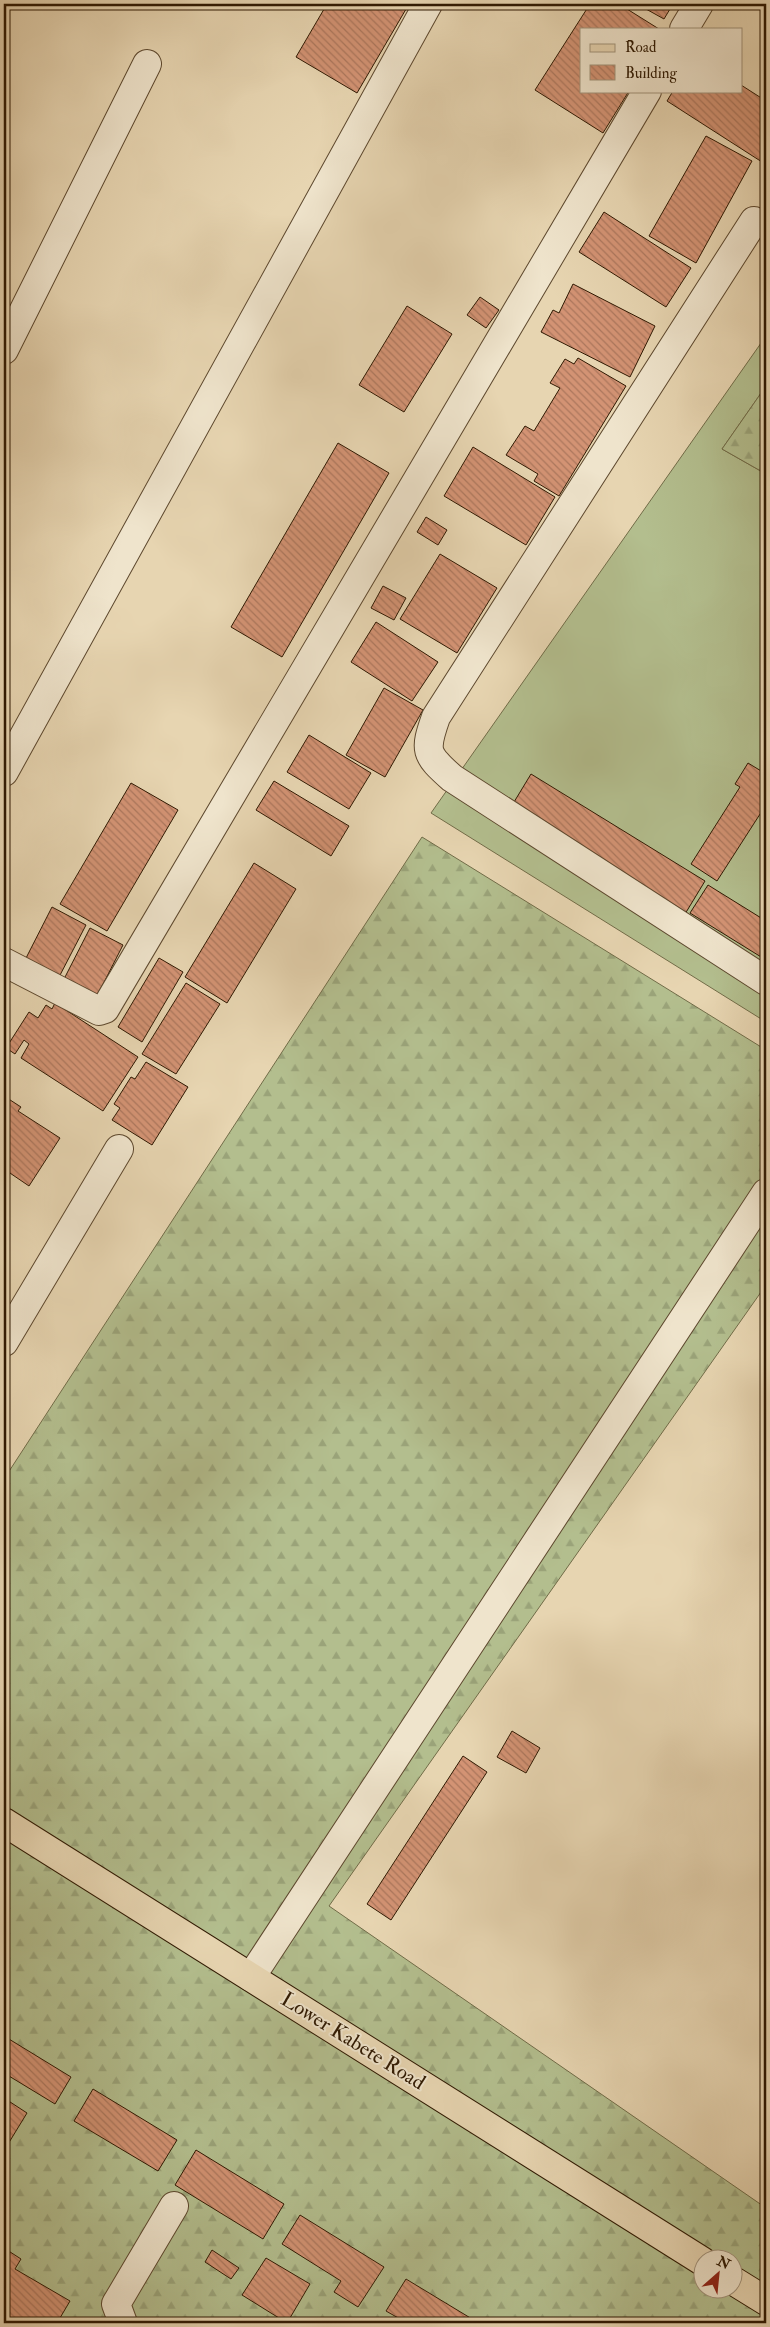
<svg xmlns="http://www.w3.org/2000/svg" width="770" height="2327" font-family="'IM FELL Double Pica',serif">
  <style>
    .grass { fill: #b3be8e; stroke: #716c48 }
    .forest { fill: url(#forest-firs); stroke: #716c48; fill-rule: evenodd }
    .building { fill: url(#building-back-hatch); stroke: #2f1902 }
    .lines { fill: none; stroke-linecap: round; stroke-linejoin: round }
    .minor-casing { stroke: #5d482e; stroke-width: 30 }
    .major-casing { stroke: #2f1902; stroke-width: 30 }
    .minor { stroke: #efe4cc; stroke-width: 28 }
    .major { stroke: #e7d5b1; stroke-width: 28 }
    .labels { text-anchor: middle; dominant-baseline: central; stroke-width: 4; stroke-linejoin: round; paint-order: stroke }
    .street-label { font-size: 21px; fill: #2f1902; stroke: #efe4cc }
  </style>
  <defs>
    <pattern id="forest-firs" width="22" height="20" patternUnits="userSpaceOnUse" patternTransform="scale(1.25)"><rect width="22" height="20" fill="#b3be8e"/><path d="M5 1l3.5 6h-7zM16 11l3.5 6h-7z" fill="#9aa379"/></pattern>
    <pattern id="building-back-hatch" width="6" height="6" patternUnits="userSpaceOnUse" patternTransform="scale(1.25)"><rect width="6" height="6" fill="#d39374"/><path d="M-1 5l2 2M0 0l6 6M5-1l2 2" fill="none" stroke="#ac775d"/></pattern>
  </defs>
  <rect width="100%" height="100%" fill="#e7d5b1"/>
  <filter id="stains"><feTurbulence type="fractalNoise" baseFrequency=".004" numOctaves="4"/><feColorMatrix values="0 0 0 0 .2 0 0 0 0 .09 0 0 0 0 .02 0 0 0 .5 -.17"/></filter>
  <radialGradient id="worn" r=".72"><stop offset=".6" stop-color="#630" stop-opacity="0"/><stop offset="1" stop-color="#630" stop-opacity=".3"/></radialGradient>
  <polygon class="grass" points="766,336 766,386 722,449 766,474 766,1022 431,813"/>
  <g class="forest">
    <polygon points="766,386 766,474 722,449"/>
    <path d="M422,837l344,213v235l-437,621 437,302v115h-762v-844zM702,2260h30v30h-30z"/>
  </g>
  <g class="building">
    <polygon points="327,4 409,4 357,93 296,57"/>
    <polygon points="590,4 619,4 659,29 581,29 581,91 629,91 603,133 535,90"/>
    <polygon points="637,4 673,4 664,19"/>
    <polygon points="741,85 766,101 766,155 762,162 667,101 673,91 741,91"/>
    <polygon points="706,136 752,161 696,263 649,236"/>
    <polygon points="604,212 691,268 666,307 579,252"/>
    <polygon points="573,284 655,326 630,377 541,332 553,310 559,313"/>
    <polygon points="480,297 499,310 486,328 467,315"/>
    <polygon points="407,306 452,334 404,412 359,385"/>
    <polygon points="578,358 626,386 559,496 534,481 538,474 506,455 525,426 534,431 560,388 550,383 565,359 574,364"/>
    <polygon points="338,443 389,473 282,657 231,627"/>
    <polygon points="473,447 555,497 526,545 444,496"/>
    <polygon points="426,517 447,530 438,545 417,532"/>
    <polygon points="440,554 497,588 457,653 400,619"/>
    <polygon points="383,586 406,598 394,620 371,608"/>
    <polygon points="376,622 438,662 412,701 351,662"/>
    <polygon points="384,688 423,710 385,777 346,755"/>
    <polygon points="309,735 371,773 349,809 287,772"/>
    <polygon points="748,763 766,774 766,813 762,811 717,881 691,864 740,787 735,784"/>
    <polygon points="531,774 705,881 685,914 511,807"/>
    <polygon points="274,781 349,826 331,856 256,810"/>
    <polygon points="131,783 178,810 107,931 60,904"/>
    <polygon points="254,863 296,889 227,1003 185,977"/>
    <polygon points="708,885 766,921 766,960 690,913"/>
    <polygon points="52,907 86,925 58,979 24,962"/>
    <polygon points="90,928 123,945 96,998 63,981"/>
    <polygon points="159,958 183,972 142,1042 118,1027"/>
    <polygon points="186,983 220,1004 176,1074 142,1054"/>
    <polygon points="55,1003 138,1057 103,1111 21,1058 29,1044 24,1040 15,1054 6,1048 29,1012 38,1018 46,1005 52,1009"/>
    <polygon points="146,1062 188,1087 152,1145 112,1120 120,1108 114,1104 131,1077 135,1079"/>
    <polygon points="4,1096 21,1107 18,1111 60,1138 29,1186 4,1169"/>
    <polygon points="512,1731 540,1748 526,1773 497,1757"/>
    <polygon points="463,1756 487,1772 391,1920 367,1904"/>
    <polygon points="4,2036 71,2077 55,2104 4,2073"/>
    <polygon points="93,2089 177,2140 158,2171 74,2121"/>
    <polygon points="4,2098 27,2113 5,2149 4,2149"/>
    <polygon points="196,2150 284,2204 263,2239 175,2185"/>
    <polygon points="300,2215 384,2267 358,2307 334,2292 341,2281 282,2244"/>
    <polygon points="4,2248 21,2259 15,2269 70,2301 57,2323 18,2323 4,2315"/>
    <polygon points="212,2250 239,2268 231,2279 205,2262"/>
    <polygon points="266,2258 310,2284 287,2323 242,2295"/>
    <polygon points="406,2279 477,2322 476,2323 407,2323 386,2311"/>
  </g>
  <g class="lines">
    <g class="minor-casing">
      <g id="minor">
        <polyline points="684,29 699,4"/>
        <path d="M754,221l-318,496c-12,34 -11,37 16,61l314,203"/>
        <polyline points="4,350 147,64"/>
        <polyline points="4,772 428,4"/>
        <polyline points="4,962 99,1011 105,1009 647,91"/>
        <polyline points="4,1342 119,1149"/>
        <polyline points="251,1977 766,1193"/>
        <polyline points="123,2323 116,2304 174,2206"/>
      </g>
    </g>
    <g class="major-casing">
      <g id="major">
        <polyline points="4,1822 702,2261"/>
        <polyline points="732,2280 766,2301"/>
      </g>
    </g>
    <use href="#minor" class="minor"/>
    <use href="#major" class="major"/>
  </g>
  <g class="labels">
    <g class="street-label">
      <text transform="translate(353 2041) rotate(32)">Lower Kabete Road</text>
    </g>
  </g>
  <rect width="770" height="2327" fill="none" stroke="#e7d5b1" stroke-width="20"/>
  <rect x="5" y="5" width="760" height="2317" fill="none" stroke="#2f1902" stroke-width="2.5"/>
  <rect x="10" y="10" width="750" height="2307" fill="none" stroke="#2f1902"/>
  <rect x="580" y="28" width="162" height="65" fill="#efe4cc" stroke="#a2937b"/>
  <rect x="590" y="44" width="25" height="8" fill="#e7d5b1" stroke="#a2937b"/>
  <text x="625" y="52" font-size="15" fill="#2f1902">Road</text>
  <rect x="590" y="65" width="25" height="15" fill="url(#building-back-hatch)" stroke="#a2937b"/>
  <text x="625" y="78" font-size="15" fill="#2f1902">Building</text>
  <g transform="translate(718 2274) rotate(27)"><circle r="24" fill="#efe4cc" stroke="#a2937b"/>
  <path d="M0-4L9 19L0 12L-9 19Z" fill="#8f2418"/>
  <text y="-8" font-size="14" font-weight="bold" text-anchor="middle" fill="#2f1902">N</text>
  </g>
  <rect width="100%" height="100%" filter="url(#stains)"/>
  <rect width="100%" height="100%" fill="url(#worn)"/>
</svg>
